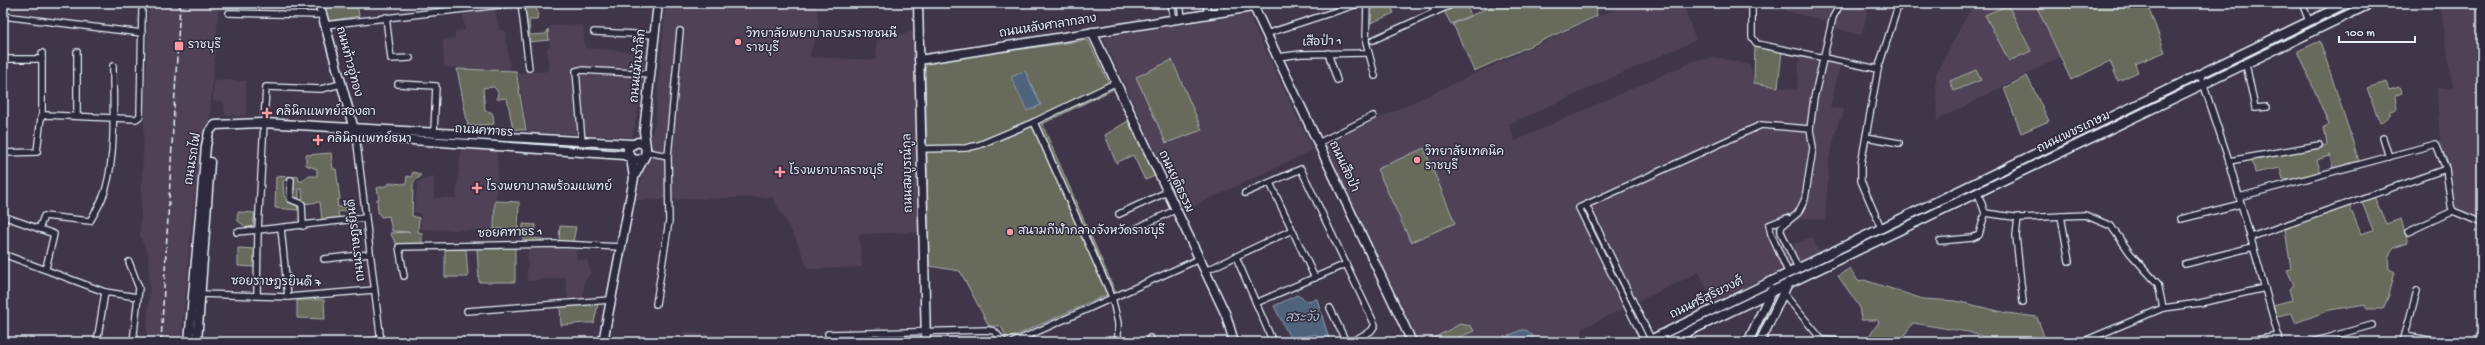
<svg xmlns="http://www.w3.org/2000/svg" width="2485" height="345" font-family="'Gochi Hand','Playpen Sans Thai',sans-serif">
  <style>
    .built { fill: #4f4356 }
    .green { fill: #686a5c; stroke: #a8aeaa }
    .water { fill: #50647b; stroke: #8d9cad }
    .lines { fill: none; stroke-linecap: round; stroke-linejoin: round }
    .street-casing { stroke: #e8f1f8; stroke-width: 8 }
    .secondary-casing { stroke: #e8f1f8; stroke-width: 11 }
    .street { stroke: #2f2a3d; stroke-width: 5.5 }
    .secondary { stroke: #2f2a3d; stroke-width: 8 }
    .rail { stroke: #e8f1f8; stroke-width: 1.5; stroke-dasharray: 6 3; stroke-linecap: butt }
    .poi-dot { fill: #ff9aa2; stroke: #2f2a3d; stroke-width: 1.5 }
    .labels { text-anchor: middle; dominant-baseline: central; stroke-width: 3; stroke-linejoin: round; paint-order: stroke }
    .street-label { font-size: 12px; fill: #e8f1f8; stroke: #2f2a3d }
    .poi-label { font-size: 12px; fill: #e8f1f8; stroke: #2f2a3d; text-anchor: start }
    .water-label { font-size: 13px; font-style: italic; fill: #abb9c6; stroke: #2f2a3d }
  </style>
  <rect width="100%" height="100%" fill="#40364a"/>
  <filter id="ink" filterUnits="userSpaceOnUse"><feTurbulence type="fractalNoise" baseFrequency=".025" numOctaves="2"/><feDisplacementMap in="SourceGraphic" scale="8" xChannelSelector="R" yChannelSelector="G"/><feConvolveMatrix kernelMatrix="1 2 1 2 8 2 1 2 1" color-interpolation-filters="sRGB"/></filter>
  <g filter="url(#ink)">
    <g class="built">
      <polygon points="149,3 219,3 209,125 204,133 194,198 181,342 146,342 150,287 148,253 140,237"/>
      <polygon points="666,3 816,3 819,27 809,57 876,60 877,41 916,30 918,232 859,234 862,267 808,269 797,241 772,197 636,200 655,123"/>
      <polygon points="1628,3 1682,3 1696,40 1509,124 1515,141 1696,60 1720,58 1750,65 1754,83 1797,90 1800,55 1840,65 1830,108 1844,109 1842,119 1839,119 1829,160 1825,220 1804,218 1785,227 1791,245 1812,237 1819,252 1713,302 1699,272 1581,329 1586,342 1418,342 1323,144"/>
      <polygon points="1786,3 1869,3 1862,35 1826,26 1826,21 1786,11"/>
      <polygon points="1974,3 2035,3 2060,57 1937,120 1936,73"/>
      <polygon points="2440,3 2482,3 2482,220 2456,211 2453,204 2448,170 2440,142 2437,88 2453,88"/>
      <polygon points="495,9 499,30 506,31 505,44 507,45 510,71 444,67 443,40 455,38 455,31 465,30 463,12"/>
      <polygon points="1248,14 1313,150 1183,211 1104,39 1106,37"/>
      <polygon points="583,25 585,48 646,53 642,94 632,136 630,137 528,132 518,73 549,71 547,47 550,47 549,29 551,26"/>
      <polygon points="214,80 246,81 246,116 225,115 224,102 213,101"/>
      <polygon points="461,150 497,150 498,186 495,201 494,231 421,229 421,214 414,212 418,182 434,176 434,198 456,198"/>
      <polygon points="576,246 577,260 587,260 591,273 584,282 583,298 568,299 565,277 527,281 528,247"/>
      <polygon points="684,332 785,342 616,342 617,338 683,341"/>
    </g>
    <g class="green">
      <polygon points="323,3 357,3 359,16 328,21"/>
      <polygon points="1383,3 1390,3 1394,13 1371,23 1372,7"/>
      <polygon points="1461,3 1465,3 1471,15 1451,24 1444,11"/>
      <polygon points="1498,3 1596,3 1597,16 1474,71 1453,24"/>
      <polygon points="2035,3 2147,3 2165,52 2135,64 2138,72 2118,81 2110,61 2071,80"/>
      <polygon points="2008,5 2031,51 2009,61 1985,15"/>
      <polygon points="535,7 538,12 537,20 529,20 530,35 546,34 548,29 549,40 529,42 525,8"/>
      <polygon points="1088,40 1112,90 1042,124 1115,291 1010,338 1006,337 1001,326 989,326 960,271 929,266 925,69 928,62"/>
      <polygon points="2320,41 2359,161 2333,168 2329,154 2329,156 2317,160 2321,173 2295,180 2283,179 2280,168 2255,173 2252,158 2327,145 2324,127 2329,125 2298,51"/>
      <polygon points="1755,45 1782,51 1778,87 1754,83"/>
      <polygon points="1172,60 1202,130 1166,143 1136,77"/>
      <polygon points="457,69 516,71 526,130 513,129 507,98 497,99 498,92 494,87 483,88 485,111 491,112 493,115 494,124 468,126"/>
      <polygon points="1976,70 1981,80 1954,91 1950,81"/>
      <polygon points="2027,76 2049,121 2021,133 2004,88"/>
      <polygon points="2386,82 2389,90 2399,87 2402,93 2395,96 2397,109 2390,111 2390,115 2380,123 2367,88"/>
      <polygon points="1128,121 1155,176 1145,180 1133,155 1116,163 1105,135"/>
      <polygon points="1424,148 1455,223 1411,242 1377,169"/>
      <polygon points="331,153 333,169 336,169 340,199 337,200 338,207 350,207 351,210 338,212 339,218 322,220 320,202 303,204 302,189 299,189 299,200 293,198 292,177 298,176 299,181 303,181 307,176 317,176 317,169 306,165 306,155"/>
      <polygon points="413,172 420,174 420,177 416,179 413,185 412,216 419,218 418,232 422,233 422,245 397,245 390,233 410,232 392,231 389,216 381,217 378,212 377,199 379,199 377,188 389,185 389,183 406,184 407,176 411,177"/>
      <polygon points="290,176 283,182 284,196 289,201 297,204 298,210 275,208 276,177"/>
      <polygon points="2374,196 2386,224 2401,219 2408,243 2393,248 2388,259 2389,269 2395,272 2389,295 2383,309 2367,309 2365,304 2330,310 2295,323 2292,313 2277,316 2273,305 2292,300 2289,289 2294,285 2287,270 2291,269 2285,229 2349,205 2361,234 2373,230 2361,200"/>
      <polygon points="495,201 519,202 518,229 494,229"/>
      <polygon points="238,212 255,213 253,226 247,228 237,220"/>
      <polygon points="523,224 536,225 536,229 531,229 531,238 542,239 542,242 523,243"/>
      <polygon points="560,226 576,227 573,242 559,241"/>
      <polygon points="502,247 515,247 515,282 479,282 477,248 499,249"/>
      <polygon points="238,248 255,249 255,267 238,266"/>
      <polygon points="445,249 466,249 468,277 445,277"/>
      <polygon points="1850,268 1858,281 1864,280 1923,299 1956,301 2007,313 2037,317 2046,342 2002,342 1968,332 1913,323 1899,342 1881,342 1868,338 1879,322 1877,320 1861,320 1859,306 1838,276"/>
      <polygon points="297,300 324,300 325,319 297,318"/>
      <path d="M598,303l-4,20c-12,-1 -21,2 -33,2l-1,-19z"/>
      <polygon points="1460,324 1471,326 1474,331 1447,342 1434,342 1432,337 1434,338"/>
    </g>
    <g class="water">
      <polygon points="1025,71 1041,105 1027,111 1011,77"/>
      <polygon points="1297,295 1307,301 1317,299 1330,342 1318,342 1316,334 1291,340 1274,306"/>
      <polygon points="1521,330 1526,330 1533,336 1532,342 1506,342 1504,338"/>
    </g>
    <g class="lines">
      <g class="street-casing">
        <g id="street">
          <polyline points="521,3 529,68"/>
          <polyline points="1171,3 1174,20"/>
          <polyline points="1180,3 1182,18"/>
          <polyline points="1206,3 1208,14"/>
          <polyline points="1220,3 1221,12"/>
          <polyline points="1367,3 1366,42 1375,76"/>
          <polyline points="1431,3 1435,12"/>
          <polyline points="1752,3 1752,37 1757,44 1878,69"/>
          <polyline points="2302,3 2309,21"/>
          <polyline points="229,13 322,15"/>
          <polyline points="3,16 142,33"/>
          <polyline points="386,17 391,59 410,58"/>
          <polyline points="325,25 516,3"/>
          <polyline points="594,32 655,35"/>
          <polyline points="1266,34 1361,3"/>
          <polyline points="1373,40 1455,3"/>
          <polyline points="1328,53 1337,80"/>
          <polyline points="1278,57 1301,54 1367,53"/>
          <polyline points="3,59 42,59"/>
          <polyline points="2246,64 2255,108 2267,107"/>
          <polyline points="2200,74 2229,161 2280,342"/>
          <polyline points="341,84 321,89 266,87 258,230 365,218"/>
          <polyline points="398,84 436,86 434,132"/>
          <polyline points="77,116 77,52"/>
          <polyline points="42,117 42,53"/>
          <polyline points="1034,122 1112,297 1118,323 1118,342"/>
          <polyline points="356,136 381,342"/>
          <polyline points="1866,137 1899,143"/>
          <polyline points="2383,138 2389,157"/>
          <polyline points="582,142 576,71 580,70 650,74"/>
          <polyline points="1318,143 1373,116"/>
          <polyline points="921,149 966,148 979,145 1034,122 1115,83"/>
          <polyline points="647,152 668,156"/>
          <polyline points="3,153 37,152 41,117 45,115 136,119 140,116 142,11"/>
          <polyline points="2229,161 2319,145"/>
          <polyline points="291,180 290,199 302,204 303,226"/>
          <polyline points="1270,183 1315,278"/>
          <polyline points="1245,193 1301,169 1375,325 1371,331 1351,342"/>
          <polyline points="2239,197 2436,144 2446,169 2451,206 2453,211 2482,223"/>
          <polyline points="1586,205 1652,341"/>
          <polyline points="1985,213 2021,218 2085,215 2111,226 2130,253 2158,284 2163,308"/>
          <polyline points="1119,214 1167,192"/>
          <polyline points="3,216 54,234 46,268"/>
          <polyline points="2061,216 2069,261"/>
          <polyline points="2018,217 2016,236 2023,302"/>
          <polyline points="1787,218 1769,225 1771,234 1788,272"/>
          <polyline points="2181,219 2241,204"/>
          <polyline points="281,228 288,297"/>
          <polyline points="1137,228 1175,210"/>
          <polyline points="1881,228 1861,181 1861,164 1878,69 1899,3"/>
          <path d="M39,229l5,-13 46,5c6,-10 13,-21 16,-33 10,-35 7,-85 7,-122"/>
          <polyline points="237,232 258,230 257,295"/>
          <polyline points="2408,232 2453,211"/>
          <polyline points="2251,237 2446,169"/>
          <polyline points="1940,241 1972,238 1979,235 1985,213 1978,193"/>
          <polyline points="3,254 105,292 137,297"/>
          <polyline points="1236,257 1273,342"/>
          <polyline points="324,259 370,254"/>
          <polyline points="129,262 139,288 133,342"/>
          <polyline points="2185,264 2253,247"/>
          <polyline points="1798,268 1781,232 1781,227 1798,213 1805,199 1813,148 1810,129 1814,98 1833,17 1841,3"/>
          <polyline points="1205,271 1292,230"/>
          <polyline points="404,276 399,247 561,244 620,247"/>
          <polyline points="200,294 288,297 374,290"/>
          <polyline points="1784,294 1822,340 1864,342"/>
          <polyline points="1256,303 1346,264"/>
          <polyline points="656,304 669,221 668,156 680,31"/>
          <polyline points="1330,308 1346,342"/>
          <polyline points="467,311 610,300"/>
          <polyline points="828,334 988,330 994,331 1004,342"/>
          <polyline points="2405,336 2441,342"/>
          <polyline points="1150,338 1151,342"/>
          <polyline points="3,340 8,342"/>
          <polyline points="97,342 105,292"/>
          <polyline points="363,342 381,340"/>
          <polyline points="1014,342 1199,259"/>
          <polyline points="1645,342 1579,208 1761,125 1810,129"/>
          <polyline points="2082,342 2163,308 2200,303 2265,288"/>
          <polyline points="2244,342 2279,336"/>
          <polyline points="2312,342 2372,325"/>
          <polyline points="2403,342 2417,291"/>
        </g>
      </g>
      <g class="secondary-casing">
        <g id="secondary">
          <polyline points="319,3 355,133"/>
          <polyline points="918,3 926,342"/>
          <polyline points="1252,3 1412,342"/>
          <polyline points="1092,32 1226,315 1234,342"/>
          <polyline points="919,60 1253,7"/>
          <polyline points="340,130 356,136 624,155 631,158"/>
          <polyline points="646,148 644,131 658,3"/>
          <path d="M634,177l11,-21 1,-8 -3,-4 -5,-2 -10,5c-1,8 3,13 11,13l6,-4"/>
          <polyline points="189,342 206,146 209,132 215,125 263,123 631,144"/>
          <polyline points="197,342 210,162"/>
          <polyline points="603,342 634,178 631,158"/>
          <polyline points="1646,342 2347,3"/>
          <polyline points="1667,342 2372,3"/>
          <polyline points="1748,342 1772,290"/>
          <polyline points="1760,342 1788,283"/>
        </g>
      </g>
      <use href="#street" class="street"/>
      <use href="#secondary" class="secondary"/>
      <polyline class="rail" points="161,342 180,3"/>
    </g>
  </g>
  <g class="poi-dot">
    <circle cx="738" cy="42" r="4"/>
    <rect x="174" y="41" width="10" height="10" rx="2"/>
    <path d="M265 107h4v4h4v4h-4v4h-4v-4h-4v-4h4z"/>
    <path d="M316 134h4v4h4v4h-4v4h-4v-4h-4v-4h4z"/>
    <circle cx="1417" cy="160" r="4"/>
    <path d="M778 166h4v4h4v4h-4v4h-4v-4h-4v-4h4z"/>
    <path d="M475 182h4v4h4v4h-4v4h-4v-4h-4v-4h4z"/>
    <circle cx="1010" cy="232" r="4"/>
  </g>
  <g class="labels">
    <g class="street-label">
      <text transform="translate(1048 27) rotate(-9)">ถนนหลังศาลากลาง</text>
      <text transform="translate(1322 43) rotate(-2)">เสือป่า 1</text>
      <text transform="translate(348 62) rotate(75)">ถนนท้าวอู่ทอง</text>
      <text transform="translate(639 66) rotate(-84)">ถนนแม้นรำลึก</text>
      <text transform="translate(484 132) rotate(4)">ถนนคฑาธร</text>
      <text transform="translate(2074 133) rotate(-26)">ถนนเพชรเกษม</text>
      <text transform="translate(194 159) rotate(-81)">ถนนรถไฟ</text>
      <text transform="translate(1343 167) rotate(65)">ถนนเสือป่า</text>
      <text transform="translate(909 173) rotate(-91)">ถนนสมบูรณ์กูล</text>
      <text transform="translate(1175 182) rotate(65)">ถนนยุติธรรม</text>
      <text transform="translate(510 234) rotate(-2)">ซอยคฑาธร 1</text>
      <text transform="translate(357 240) rotate(-97)">ถนนราษฎรยินดี</text>
      <text transform="translate(276 283) rotate(1)">ซอยราษฎรยินดี 7</text>
      <text transform="translate(1707 299) rotate(-26)">ถนนศรีสุริยวงศ์</text>
    </g>
    <g class="poi-label">
      <text x="746" y="35">วิทยาลัยพยาบาลบรมราชชนนี<tspan x="746" dy="14">ราชบุรี</tspan></text>
      <text x="188" y="46">ราชบุรี</text>
      <text x="276" y="113">คลินิกแพทย์สองตา</text>
      <text x="327" y="140">คลินิกแพทย์ธนา</text>
      <text x="1425" y="153">วิทยาลัยเทคนิค<tspan x="1425" dy="14">ราชบุรี</tspan></text>
      <text x="789" y="172">โรงพยาบาลราชบุรี</text>
      <text x="486" y="188">โรงพยาบาลพร้อมแพทย์</text>
      <text x="1018" y="232">สนามกีฬากลางจังหวัดราชบุรี</text>
    </g>
    <g class="water-label">
      <text x="1302" y="318">สระวัง</text>
    </g>
  </g>
  <rect width="2485" height="345" fill="none" stroke="#2f2a3d" stroke-width="16"/>
  <rect x="8" y="8" width="2469" height="329" fill="none" stroke="#e8f1f8" stroke-width="1.5" filter="url(#ink)"/>
  <path d="M2339 36v6h76v-6" fill="none" stroke="#e8f1f8" stroke-width="2"/>
  <text x="2345" y="36" font-size="12" fill="#e8f1f8" stroke="#2f2a3d" stroke-width="3" paint-order="stroke">100 m</text>
</svg>
